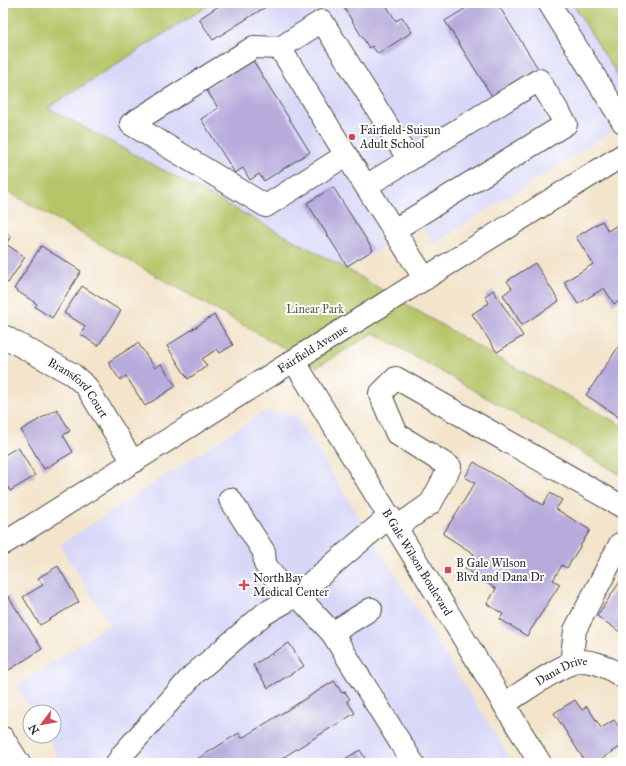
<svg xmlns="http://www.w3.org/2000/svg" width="626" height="766" font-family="'IM FELL Great Primer',serif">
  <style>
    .built { fill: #d7d7f8 }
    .green { fill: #b6c568; stroke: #70784a }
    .building { fill: #b7abdc }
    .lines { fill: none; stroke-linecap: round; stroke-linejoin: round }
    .minor-casing { stroke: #494743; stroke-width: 24 }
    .minor { stroke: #fff; stroke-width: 22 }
    .poi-dot { fill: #d1495b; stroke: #fff; stroke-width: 1.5 }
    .labels { text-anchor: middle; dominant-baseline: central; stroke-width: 4; stroke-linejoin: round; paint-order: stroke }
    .poi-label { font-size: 12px; fill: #2b2b2b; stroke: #fff; text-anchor: start }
    .park-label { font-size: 12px; fill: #55593d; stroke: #fff }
    .street-label { font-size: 12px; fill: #2b2b2b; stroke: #fff }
  </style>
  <rect width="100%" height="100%" fill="#fff"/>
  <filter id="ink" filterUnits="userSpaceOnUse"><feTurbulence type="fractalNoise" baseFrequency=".025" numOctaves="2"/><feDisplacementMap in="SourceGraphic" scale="8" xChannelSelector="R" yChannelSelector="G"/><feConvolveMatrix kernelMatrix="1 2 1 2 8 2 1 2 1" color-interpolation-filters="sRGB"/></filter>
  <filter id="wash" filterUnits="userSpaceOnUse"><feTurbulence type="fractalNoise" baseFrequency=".012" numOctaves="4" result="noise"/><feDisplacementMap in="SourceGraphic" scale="16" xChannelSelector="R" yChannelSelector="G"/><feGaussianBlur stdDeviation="0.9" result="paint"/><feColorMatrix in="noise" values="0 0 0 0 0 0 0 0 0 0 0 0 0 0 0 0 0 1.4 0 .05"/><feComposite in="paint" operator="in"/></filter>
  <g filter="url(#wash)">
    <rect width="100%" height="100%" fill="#f3e4cb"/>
    <g class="built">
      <polygon points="212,3 623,3 623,124 434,244 420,224 347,269 48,108"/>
      <polygon points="263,412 295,414 513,763 62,763 46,736 54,736 54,712 32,712 17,687 109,624 60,545"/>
    </g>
    <g class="green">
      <polygon points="3,3 212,3 48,108 347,269 494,356 623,426 623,476 374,333 317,367 3,189"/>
      <polygon points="572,3 623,3 623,84"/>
    </g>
    <g id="blocks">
      <g class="building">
        <polygon points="223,3 272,3 213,40 199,19"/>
        <polygon points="289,3 300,3 292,8"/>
        <polygon points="341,3 385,3 396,21 402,17 412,32 378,54 372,46 369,48"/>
        <polygon points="474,3 497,3 539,70 493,98 445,21"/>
        <polygon points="252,59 310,152 264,181 259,174 250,180 243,168 235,173 201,119 218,108 206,89"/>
        <polygon points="333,187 373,250 347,266 307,203"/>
        <polygon points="602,221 608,231 623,221 623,299 614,304 604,288 578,304 564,282 593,264 576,237"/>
        <polygon points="3,230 11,236 6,244 25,257 8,283 3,280"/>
        <polygon points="41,246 81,271 52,318 35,307 37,304 14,289"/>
        <polygon points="535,263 559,301 522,325 503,295 512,288 507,281"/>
        <polygon points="82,286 121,311 98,346 80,334 85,326 64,313"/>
        <polygon points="493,290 523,336 497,352 472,314 489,303 485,296"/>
        <polygon points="214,315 233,345 220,353 217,349 202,359 207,366 188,379 167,346"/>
        <polygon points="623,340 623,420 586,395"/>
        <polygon points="138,343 155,368 161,364 176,386 145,406 126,376 120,380 108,362"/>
        <polygon points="57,409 70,431 63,435 73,452 44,469 21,430"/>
        <polygon points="18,447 35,476 10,491 7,486 3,489 3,456"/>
        <polygon points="474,462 543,505 550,493 562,500 556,509 590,530 567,568 562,565 553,580 560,584 527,636 500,619 503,614 487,604 496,589 465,569 474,554 443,534 475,483 465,477"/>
        <polygon points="58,566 79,602 40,625 23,597 43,585 38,578"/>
        <polygon points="623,577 623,634 597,616"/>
        <polygon points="8,596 42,649 9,670 3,660 3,599"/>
        <polygon points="289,643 304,666 268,688 253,665"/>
        <polygon points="334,681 342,693 345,692 350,699 347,701 355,713 282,758 285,763 191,763 239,733 242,738"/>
        <polygon points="575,700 582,710 587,706 601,728 614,720 621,730 623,729 623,745 595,763 586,763 554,713"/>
        <polygon points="360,750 368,763 338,763"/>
      </g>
    </g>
  </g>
  <g filter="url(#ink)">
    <use href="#blocks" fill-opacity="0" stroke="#494743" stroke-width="1"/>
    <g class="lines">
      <g class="minor-casing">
        <g id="minor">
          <polyline points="549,3 623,122"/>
          <polyline points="280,48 346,155"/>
          <polyline points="366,186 409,160 322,21 280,48 254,47 131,124 266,206 346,155 425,279"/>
          <polyline points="394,230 566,124 539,80 409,160"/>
          <path id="s1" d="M3,336l69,38 14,12 47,76"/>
          <path id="s2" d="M294,361l246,402"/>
          <polyline points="230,499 264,552 265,564 281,587 297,595 332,633 413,763"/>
          <polyline points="397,527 431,503 450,467 397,434 380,394 396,378 623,507"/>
          <path id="s3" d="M3,544l312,-197 308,-192"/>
          <polyline points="332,633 371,609"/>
          <polyline points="571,664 575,630 620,544"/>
          <path id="s4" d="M504,704c16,-10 60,-42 76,-43 17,0 29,7 43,16"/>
          <polyline points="3,738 19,763"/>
          <polyline points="117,763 122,755 193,675 264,614 297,595 390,516"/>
        </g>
      </g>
      <use href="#minor" class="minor"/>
    </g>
  </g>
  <g class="poi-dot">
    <circle cx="352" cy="137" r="4"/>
    <rect x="444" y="566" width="8" height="8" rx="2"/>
    <path d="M242 579h4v4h4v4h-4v4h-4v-4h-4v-4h4z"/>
  </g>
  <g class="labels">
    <g class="poi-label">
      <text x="360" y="130">Fairfield-Suisun<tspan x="360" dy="14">Adult School</tspan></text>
      <text x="456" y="563">B Gale Wilson<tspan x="456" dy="14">Blvd and Dana Dr</tspan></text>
      <text x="253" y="578">NorthBay<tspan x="253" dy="14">Medical Center</tspan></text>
    </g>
    <g class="park-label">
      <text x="315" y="309">Linear Park</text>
    </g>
    <g class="street-label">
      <text stroke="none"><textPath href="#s3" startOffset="366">Fairfield Avenue</textPath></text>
      <text stroke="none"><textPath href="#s1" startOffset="93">Bransford Court</textPath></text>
      <text stroke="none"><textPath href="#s2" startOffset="236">B Gale Wilson Boulevard</textPath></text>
      <text stroke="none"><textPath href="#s4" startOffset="67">Dana Drive</textPath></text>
    </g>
  </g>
  <rect width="626" height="766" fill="none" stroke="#fff" stroke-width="16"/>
  <g transform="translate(42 724) rotate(238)"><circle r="19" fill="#ffffff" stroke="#aaaaaa"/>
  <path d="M0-3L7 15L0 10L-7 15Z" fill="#d1495b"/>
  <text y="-6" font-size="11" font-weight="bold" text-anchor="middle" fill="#2b2b2b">N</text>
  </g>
</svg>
